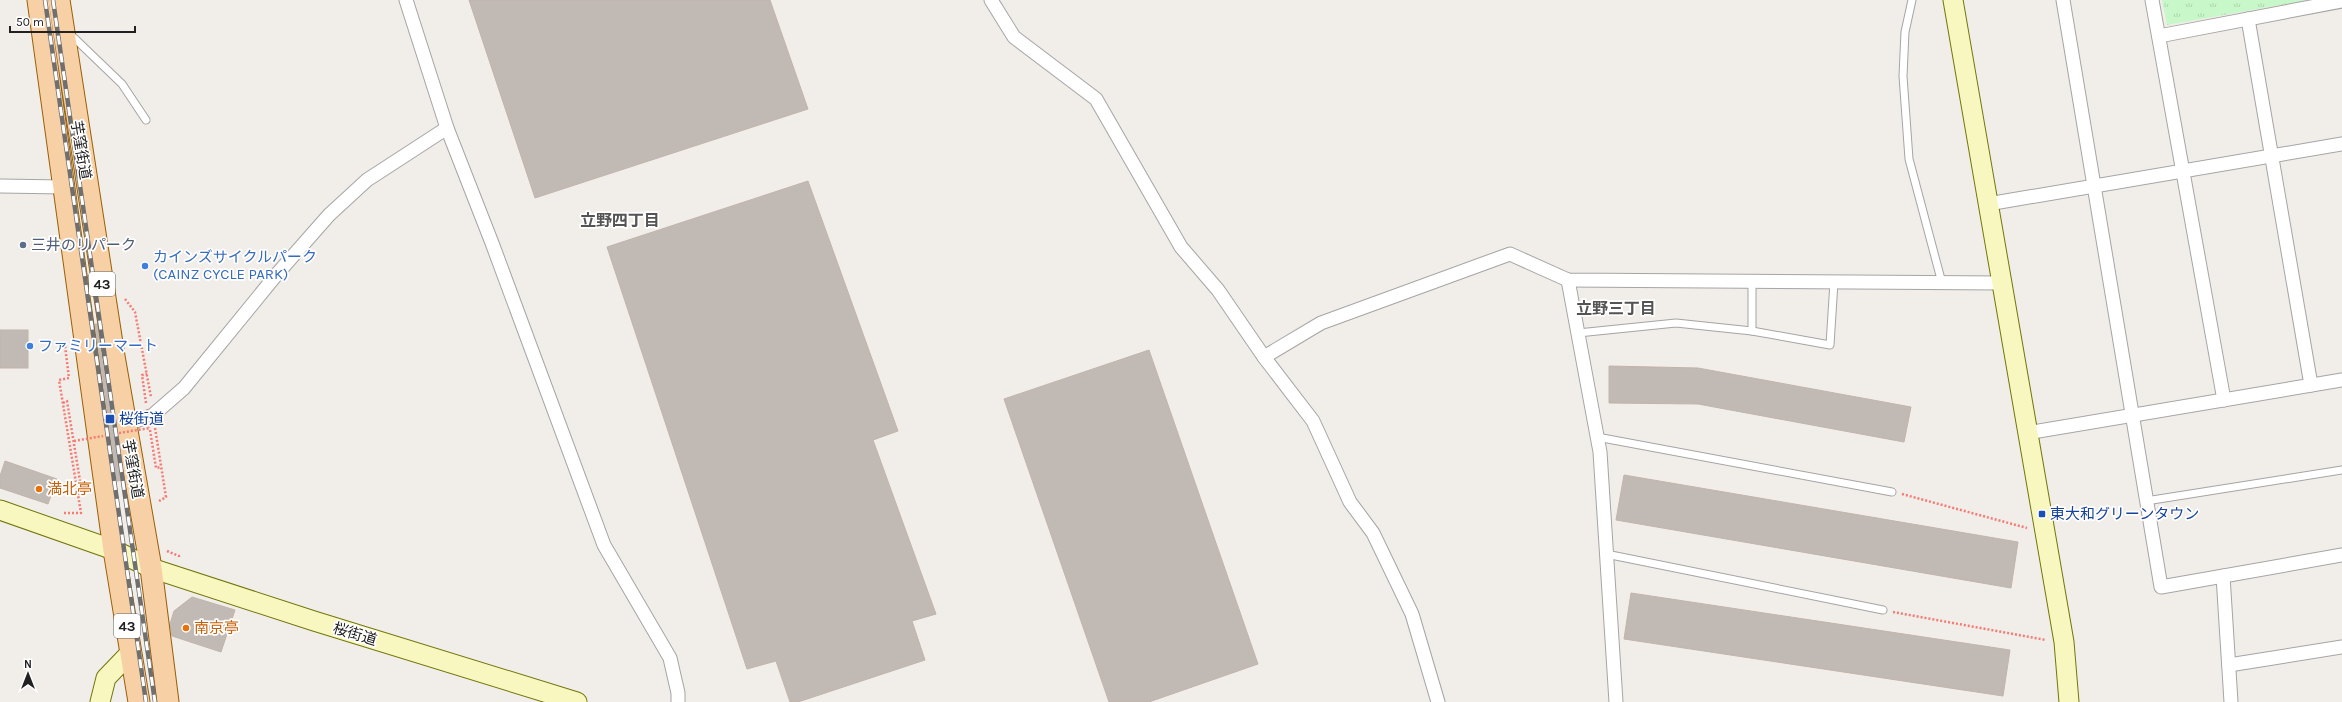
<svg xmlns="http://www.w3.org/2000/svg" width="2342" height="702" font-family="Karla,'Noto Sans JP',sans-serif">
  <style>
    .park { fill: url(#park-tufts) }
    .building { fill: #c1b9b4; stroke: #c2b4ab }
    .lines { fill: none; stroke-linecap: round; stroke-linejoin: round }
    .lane-casing { stroke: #a5a5a5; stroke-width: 9 }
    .street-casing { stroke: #a5a5a5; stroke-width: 15 }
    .secondary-casing { stroke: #717609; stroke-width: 21 }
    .primary-casing { stroke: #985f06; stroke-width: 23 }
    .path { stroke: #f57b75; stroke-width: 2.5; stroke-dasharray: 2 2; stroke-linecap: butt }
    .lane { stroke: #fff; stroke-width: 7 }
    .street { stroke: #fff; stroke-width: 13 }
    .secondary { stroke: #f8f7bf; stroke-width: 19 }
    .primary { stroke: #f8d0a5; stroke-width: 21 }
    .rail-casing { stroke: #6f6f6f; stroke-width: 4.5 }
    .rail { stroke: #fff; stroke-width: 3; stroke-dasharray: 9; stroke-linecap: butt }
    .path-bridge { stroke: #f57b75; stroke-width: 2.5; stroke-dasharray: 2 2; stroke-linecap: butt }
    .service-dot { fill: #5c6f8a; stroke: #fff; stroke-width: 1.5 }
    .shop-dot { fill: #3f7fe0; stroke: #fff; stroke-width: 1.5 }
    .transit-dot { fill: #1a4fb4; stroke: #fff; stroke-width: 1.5 }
    .food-dot { fill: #e8710a; stroke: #fff; stroke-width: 1.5 }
    .labels { text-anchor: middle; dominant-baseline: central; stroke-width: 3.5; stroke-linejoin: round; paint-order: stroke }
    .shield { fill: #fff; stroke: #646464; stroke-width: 1 }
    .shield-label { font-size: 14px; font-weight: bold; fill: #212121 }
    .street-label { font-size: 15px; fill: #212121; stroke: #fff }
    .service-label { font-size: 15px; fill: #4e5e75; stroke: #fff; text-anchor: start }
    .shop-label { font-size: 15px; fill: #366cbe; stroke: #fff; text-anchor: start }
    .transit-label { font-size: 15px; fill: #164399; stroke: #fff; text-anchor: start }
    .food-label { font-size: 15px; fill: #c56008; stroke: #fff; text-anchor: start }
    .neighbourhood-label { font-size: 16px; font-weight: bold; fill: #545454; stroke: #fff }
  </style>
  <defs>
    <pattern id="park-tufts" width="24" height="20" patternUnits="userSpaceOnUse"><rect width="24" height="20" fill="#c8f8c9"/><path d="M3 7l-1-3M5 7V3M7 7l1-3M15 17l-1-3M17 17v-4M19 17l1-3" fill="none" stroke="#acd4ac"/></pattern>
  </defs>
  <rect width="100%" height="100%" fill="#f1ede8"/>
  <polygon class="park" points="2162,0 2310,0 2167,25"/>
  <g class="building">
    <polygon points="469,0 770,0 808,109 535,198"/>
    <polygon points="808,181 898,431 873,440 936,614 912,621 925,660 798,702 790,702 776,661 747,669 607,247"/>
    <polygon points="95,324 97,324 123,480 117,481"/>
    <rect x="0" y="330" width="28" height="38"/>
    <polygon points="1149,350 1258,664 1149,702 1109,702 1004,399"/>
    <polygon points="1609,366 1698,368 1911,407 1904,442 1698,404 1609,403"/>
    <polygon points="5,461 57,479 48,504 0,488 0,476"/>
    <polygon points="1624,475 2018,542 2011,588 1616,520"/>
    <polygon points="1631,593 2010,650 2003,696 1624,639"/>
    <polygon points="192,597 235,610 221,652 172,636 170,624 174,611"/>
  </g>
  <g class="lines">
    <g class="lane-casing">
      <g id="lane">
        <polyline points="1912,0 1905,32 1903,76 1909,159 1942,283"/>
        <polyline points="68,32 122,84 146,120"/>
        <polyline points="1752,282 1752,331"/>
        <polyline points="1578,333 1676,323 1752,331 1830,345 1834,282"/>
        <polyline points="1597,437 1892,492"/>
        <polyline points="2146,501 2342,470"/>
        <polyline points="1606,554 1883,610"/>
      </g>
    </g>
    <g class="street-casing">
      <g id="street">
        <polyline points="406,0 447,128 492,243 604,545 670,658 678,693 678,702"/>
        <polyline points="991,0 1014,37 1096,99 1181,247 1218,290 1264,357 1313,421 1350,502 1373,533 1412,614 1438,702"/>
        <polyline points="2063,0 2161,587 2342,555"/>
        <polyline points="2152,0 2224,400"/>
        <polyline points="2248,19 2311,385"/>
        <polyline points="2159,36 2342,1"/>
        <polyline points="0,186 64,187"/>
        <polyline points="1988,204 2342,144"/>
        <polyline points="1568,280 1600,452 1616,702"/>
        <polyline points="1264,357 1321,323 1510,254 1568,280 2001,283"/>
        <polyline points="125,425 153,415 184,388 277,274 329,215 367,180 447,128"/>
        <polyline points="2027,433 2342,380"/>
        <polyline points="2223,576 2231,702"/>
        <polyline points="2229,665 2342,647"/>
      </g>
    </g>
    <g class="secondary-casing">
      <g id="secondary">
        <polyline points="1953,0 2064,642 2069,702"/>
        <polyline points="0,510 114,550 151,568 314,621 577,702"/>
        <polyline points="100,702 106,678 131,652"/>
      </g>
    </g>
    <g class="primary-casing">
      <g id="primary">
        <polyline points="38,0 114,550 139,702"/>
        <polyline points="59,0 114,356 151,568 168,702"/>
      </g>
    </g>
    <g class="path">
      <polyline points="125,299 135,312 151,397"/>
      <polyline points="63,403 67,401 82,493 78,494"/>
      <polyline points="146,403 142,375 147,374"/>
      <polyline points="155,428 166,497 159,501"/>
      <polyline points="150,430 156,468 161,467"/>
      <polyline points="1902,494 2027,528"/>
      <polyline points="64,513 81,513 59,380 69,378 65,346"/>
      <polyline points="167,551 179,556 179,559"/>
      <polyline points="1893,612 2046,640"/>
    </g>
    <use href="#lane" class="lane"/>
    <use href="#street" class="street"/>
    <use href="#secondary" class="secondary"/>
    <use href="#primary" class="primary"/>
    <g class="rail-casing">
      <g id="rail">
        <polyline points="45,0 146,702"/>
        <polyline points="53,0 155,702"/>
      </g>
    </g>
    <use href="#rail" class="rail"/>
    <g class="path-bridge">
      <polyline points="119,433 150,428 147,409"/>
      <polyline points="74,441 103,436"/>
    </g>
  </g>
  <circle class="service-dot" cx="23" cy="245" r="4"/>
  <g class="shop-dot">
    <circle cx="145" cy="266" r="4"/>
    <circle cx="30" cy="346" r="4"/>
  </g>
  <g class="transit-dot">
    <rect x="105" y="414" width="10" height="10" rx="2"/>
    <rect x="2038" y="510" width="8" height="8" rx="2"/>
  </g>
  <g class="food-dot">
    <circle cx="39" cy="489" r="4"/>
    <circle cx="186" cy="628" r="4"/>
  </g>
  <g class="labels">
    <g class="shield">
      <rect x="89" y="272" width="26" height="24" rx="3"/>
      <rect x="114" y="614" width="26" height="24" rx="3"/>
    </g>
    <g class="shield-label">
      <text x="102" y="284">43</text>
      <text x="127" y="626">43</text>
    </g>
    <g class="street-label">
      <text transform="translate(81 150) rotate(81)">芋窪街道</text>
      <text transform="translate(133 469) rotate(80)">芋窪街道</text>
      <text transform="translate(355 634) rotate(17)">桜街道</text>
    </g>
    <g class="service-label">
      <text x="31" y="245">三井のリパーク</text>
    </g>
    <g class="shop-label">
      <text x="153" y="257">カインズサイクルパーク<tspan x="153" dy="17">(CAINZ CYCLE PARK)</tspan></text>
      <text x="38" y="346">ファミリーマート</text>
    </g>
    <g class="transit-label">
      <text x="119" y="419">桜街道</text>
      <text x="2050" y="514">東大和グリーンタウン</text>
    </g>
    <g class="food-label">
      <text x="47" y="489">満北亭</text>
      <text x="194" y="628">南京亭</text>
    </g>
    <g class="neighbourhood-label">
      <text x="620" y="220">立野四丁目</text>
      <text x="1616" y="308">立野三丁目</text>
    </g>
  </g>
  <g transform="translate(28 674)" stroke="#ffffff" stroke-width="3" paint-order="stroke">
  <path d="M0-3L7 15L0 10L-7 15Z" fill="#212121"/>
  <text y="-6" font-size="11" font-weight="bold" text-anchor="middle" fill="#212121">N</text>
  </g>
  <path d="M10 26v6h125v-6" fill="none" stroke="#212121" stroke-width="2"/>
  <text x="16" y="26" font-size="12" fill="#212121" stroke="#ffffff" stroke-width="3" paint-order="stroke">50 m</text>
</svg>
